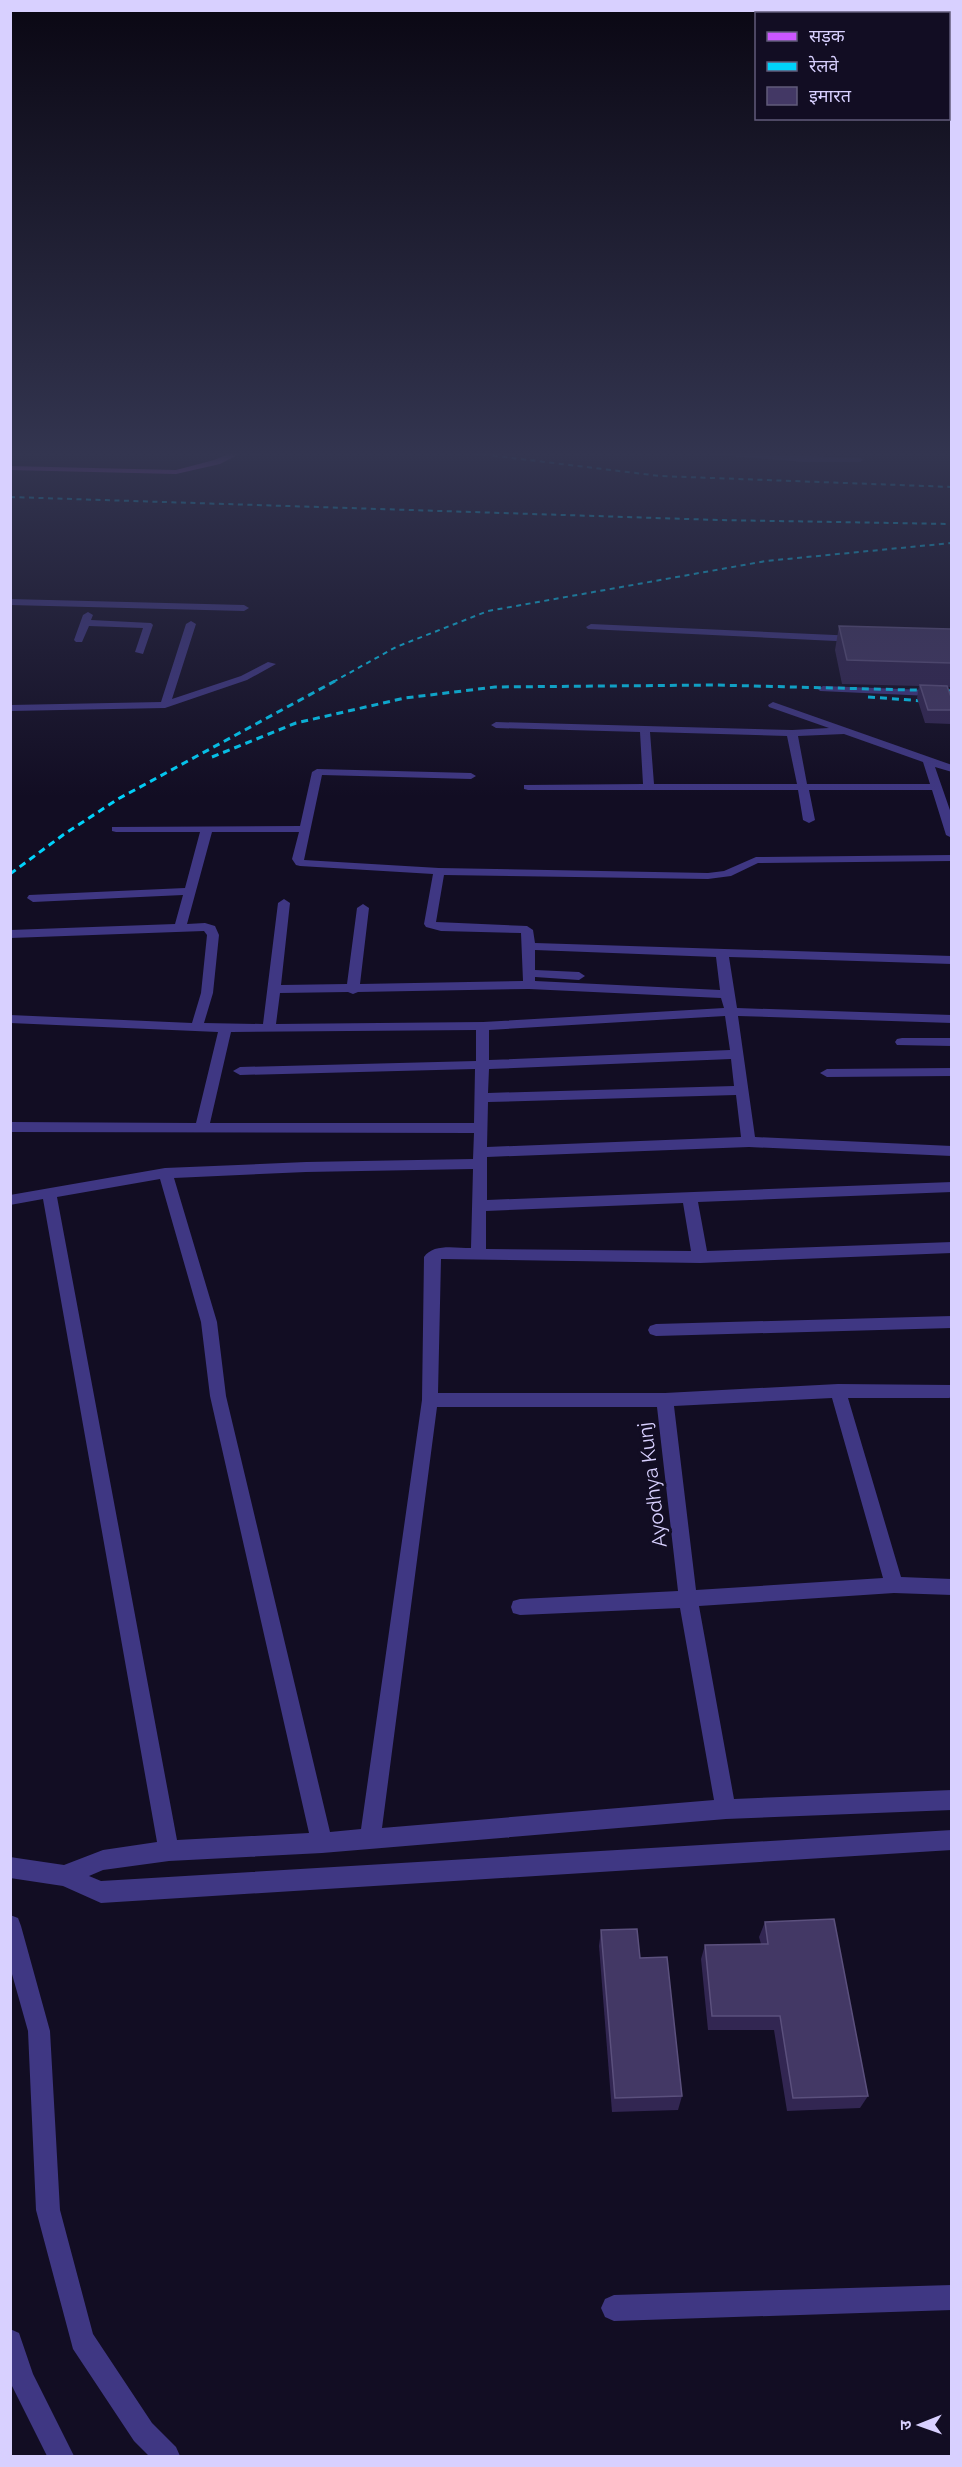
<svg xmlns="http://www.w3.org/2000/svg" width="962" height="2467" font-family="Raleway,'Noto Sans Devanagari',sans-serif">
  <style>
    .lines { fill: none; stroke-linecap: round; stroke-linejoin: round }
    .minor { fill: #3f3783; fill-rule: evenodd }
    .major { fill: #cb57ff; fill-rule: evenodd }
    .rail-far1 { stroke: #00d2fb; stroke-width: 2; stroke-dasharray: 5 4.5; stroke-linecap: butt }
    .rail { stroke: #00d2fb; stroke-width: 3; stroke-dasharray: 7 5; stroke-linecap: butt }
    .wall { fill: #322652 }
    .building { fill: #433865; stroke: #5b507d; stroke-width: 1.5 }
    .labels { text-anchor: middle; dominant-baseline: central; stroke-width: 6; stroke-linejoin: round; paint-order: stroke }
    .street-label { font-size: 20px; fill: #d8d0ff; stroke: #120d23 }
  </style>
  <rect width="100%" height="100%" fill="#120d23"/>
  <g class="lines">
    <g class="minor">
      <polygon points="668,451 860,458 864,460 860,462 805,462"/>
      <polygon points="10,599 244,605 249,608 244,611 10,605"/>
      <polygon points="88,612 93,615 91,620 151,623 153,625 143,654 135,652 143,628 89,626 82,642 76,642 74,640 83,615"/>
      <polygon points="191,621 196,624 172,699 241,676 268,662 276,664 247,680 165,708 10,711 10,705 161,702 186,624"/>
      <polygon points="591,624 857,636 862,639 857,642 588,629 586,627"/>
      <polygon points="823,686 952,691 952,697 820,691 818,689"/>
      <path d="M773,702l179,63v7l-17,-5 17,49v22l-6,-3 -14,-45h-123l6,30 -6,3 -6,-3 -5,-30h-270l-4,-1v-4l119,-1 -3,-52 -144,-4 -5,-3 5,-3 296,8 37,-2 -60,-21 -1,-2zM650,732l137,4 10,48h-143zM844,734l79,28 7,22h-123l-9,-48z"/>
      <path d="M317,769l154,4 5,3 -5,3 -149,-4 -18,85 135,8 269,5 16,-2 32,-14 196,-2v6l-194,2 -27,13 -23,3 -264,-4 -8,47 91,4 6,4 2,13 417,13v8l-223,-7 8,51 215,7v8l-214,-7 17,121 197,9v10l-203,-9 -262,10v43l465,-18v10l-254,10 9,49 245,-9v11l-252,10 -259,-4 -3,134h227l173,-9 114,1v12l-3,1h-101l53,179 51,2v16l-58,-2 -195,13 35,193 218,-9v20l-226,9 -404,34 -153,8 -66,9 -14,6 12,5 851,-51v20l-851,53 -38,-17 -53,-8v-21l54,8 39,-15 54,-8 -114,-643 -33,6v-10l155,-27 141,-6 167,-3 1,-26 -464,-1v-10l186,1 22,-91 -208,-9v-8l182,8 9,-30 6,-58 -3,-4 -194,7v-8l165,-6 8,-29 -150,7 -6,-4 2,-3 156,-7 15,-56h-84l-4,-1v-4l188,-1 12,-54zM212,832h87l-7,27 4,6 4,1 133,8 -9,50 2,3 15,4 80,2 2,48 -163,3 9,-76 -6,-4 -6,4 -10,76 -66,1 9,-82 -6,-4 -6,4 -15,121 -59,-1 9,-30 6,-58 -4,-9 -10,-3 -18,1zM535,950l181,7 4,33 -185,-9v-4l44,3 6,-4 -6,-4 -44,-2zM529,989l192,9 3,10 -241,14 -207,2 4,-31 68,-1 5,2 5,-2zM725,1016l5,34 -241,10v-30zM476,1030v31l-236,6 -7,4 7,4 235,-6 -1,54h-264l21,-91zM731,1059l3,27 -246,7 1,-24zM736,1095l5,42 -254,10 1,-45zM473,1169l-2,79c-15,0 -38,-5 -47,9l-2,143 -61,429 -31,3 -104,-436 -9,-74 -43,-144 132,-6zM160,1179l41,143 9,74 99,437 -132,7 -120,-643zM683,1203l8,48 -205,-2v-38zM832,1398l51,180 -187,12 -22,-184zM437,1407h220l21,184 -158,8 -7,2 -2,6 2,6 7,2 160,-7 34,192 -332,28z"/>
      <polygon points="902,1038 952,1038 952,1046 897,1045 895,1042 897,1039"/>
      <polygon points="952,1068 952,1076 827,1077 820,1073 827,1069"/>
      <polygon points="952,1316 952,1328 656,1336 650,1334 648,1330 650,1326 656,1324"/>
      <polygon points="10,1915 18,1918 21,1926 50,2031 60,2210 93,2334 152,2423 176,2447 180,2456 149,2456 134,2441 73,2349 36,2210 28,2031 10,1967"/>
      <polygon points="952,2285 952,2310 614,2321 605,2317 601,2308 605,2299 614,2295"/>
      <polygon points="10,2329 19,2333 33,2374 74,2456 47,2456 10,2382"/>
    </g>
    <polygon class="major" points="235,451 245,451 220,464 176,474 10,470 10,466 176,470 214,460"/>
    <g class="rail-far1">
      <polyline points="455,451 660,476 952,487"/>
      <polyline points="10,497 718,520 952,524"/>
      <polyline points="333,682 396,647 488,611 766,561 952,543"/>
    </g>
    <g class="rail">
      <polyline points="868,697 952,703"/>
      <polyline points="212,757 296,723 405,698 495,687 715,685 952,691"/>
      <polyline points="10,874 63,835 118,799 335,681"/>
    </g>
  </g>
  <g class="wall">
    <polygon points="839,626 951,629 951,687 948,687 951,697 951,724 925,723 917,698 919,686 842,684 835,650"/>
    <polygon points="765,1922 868,2096 860,2108 787,2111 774,2030 708,2030 701,1959 705,1945 761,1944 759,1937"/>
    <polygon points="601,1930 640,1958 682,2096 678,2110 612,2112 599,1946"/>
  </g>
  <g class="building">
    <polygon points="839,626 951,629 951,663 847,660"/>
    <polygon points="920,685 947,686 951,697 951,710 928,710"/>
    <polygon points="834,1919 868,2096 793,2098 780,2016 712,2016 705,1945 768,1944 765,1922"/>
    <polygon points="637,1929 640,1958 667,1957 682,2096 615,2098 601,1930"/>
  </g>
  <linearGradient id="sky" x2="0" y2="1"><stop stop-color="#0a0713"/><stop offset="0.57" stop-color="#333550"/><stop offset="1" stop-color="#333550" stop-opacity="0"/></linearGradient>
  <rect width="962" height="797" fill="url(#sky)"/>
  <g class="labels">
    <g class="street-label">
      <text transform="translate(652 1485) rotate(-97)">Ayodhya Kunj</text>
    </g>
  </g>
  <rect width="962" height="2467" fill="none" stroke="#d8d0ff" stroke-width="24"/>
  <rect x="755" y="12" width="195" height="108" fill="#120d23" stroke="#615b7b" stroke-width="1.5"/>
  <rect x="767" y="32" width="30" height="9" fill="#cb57ff" stroke="#615b7b" stroke-width="1.5"/>
  <text x="809" y="42" font-size="18" fill="#d8d0ff">सड़क</text>
  <rect x="767" y="62" width="30" height="9" fill="#00d2fb" stroke="#615b7b" stroke-width="1.5"/>
  <text x="809" y="72" font-size="18" fill="#d8d0ff">रेलवे</text>
  <rect x="767" y="87" width="30" height="18" fill="#433865" stroke="#615b7b" stroke-width="1.5"/>
  <text x="809" y="102" font-size="18" fill="#d8d0ff">इमारत</text>
  <g transform="translate(920 2425) rotate(269)" stroke="#120d23" stroke-width="4.5" paint-order="stroke">
  <path d="M0-4.5L10 22L0 15L-10 22Z" fill="#d8d0ff"/>
  <text y="-9" font-size="16" font-weight="bold" text-anchor="middle" fill="#d8d0ff">उ</text>
  </g>
</svg>
